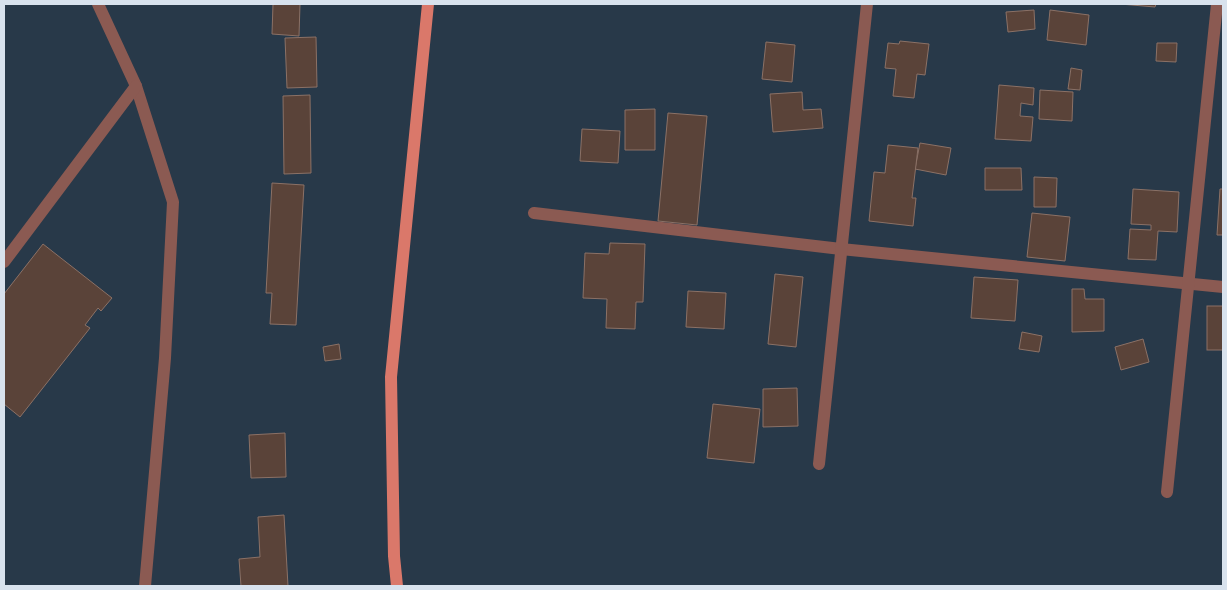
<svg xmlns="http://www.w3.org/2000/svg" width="1227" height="590" font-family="'Playfair Display',serif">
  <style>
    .building { fill: #5a4339; stroke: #8b7166 }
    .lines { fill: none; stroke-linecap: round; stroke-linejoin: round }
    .minor { stroke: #8b5a52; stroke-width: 12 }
    .major { stroke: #da786a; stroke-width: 12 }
  </style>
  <rect width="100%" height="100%" fill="#283949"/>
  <g class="building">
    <polygon points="273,4 300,4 299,36 272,34"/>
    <polygon points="1120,4 1156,4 1155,7"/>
    <polygon points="1034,10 1035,29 1008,32 1006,12"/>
    <polygon points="1050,10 1089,15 1086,45 1047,40"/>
    <polygon points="316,37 317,87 287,88 285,38"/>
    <polygon points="900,41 929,44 925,75 917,74 914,98 893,96 896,69 885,68 888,43 899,44"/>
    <polygon points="766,42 795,45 792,82 762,79"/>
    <polygon points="1157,43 1177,43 1176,62 1156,61"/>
    <polygon points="1071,68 1082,70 1080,90 1068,89"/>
    <polygon points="999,85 1034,88 1033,105 1021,103 1020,116 1033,117 1031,141 995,139"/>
    <polygon points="1040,90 1073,92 1072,121 1039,119"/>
    <polygon points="802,92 803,110 821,109 823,128 773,132 770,94"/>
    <polygon points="310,95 311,173 284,174 283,96"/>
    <polygon points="655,109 655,150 625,150 625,110"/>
    <polygon points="668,113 707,116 697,225 658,221"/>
    <polygon points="582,129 620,131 618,163 580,161"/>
    <polygon points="920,143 951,148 946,175 915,169"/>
    <polygon points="888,145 918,148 912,198 916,198 913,226 869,221 874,172 885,173"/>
    <polygon points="985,168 1021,168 1022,190 985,190"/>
    <polygon points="1034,177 1057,178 1056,207 1034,207"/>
    <polygon points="272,183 304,185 296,325 270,324 272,293 266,293"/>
    <polygon points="1133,189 1179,192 1177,232 1158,231 1156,260 1128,259 1130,229 1151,230 1151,225 1131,224"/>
    <polygon points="1220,189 1223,189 1223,235 1217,235"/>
    <polygon points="1032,213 1070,217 1065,261 1027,257"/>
    <polygon points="610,243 645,244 643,302 636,302 635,329 606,328 607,299 583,298 585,253 609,254"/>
    <polygon points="43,244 112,298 101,311 98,308 85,325 90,328 20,417 4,404 4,294"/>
    <polygon points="775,274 803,277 796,347 768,344"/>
    <polygon points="974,277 1018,280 1015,321 971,318"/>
    <polygon points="1072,289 1084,289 1085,299 1104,299 1104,331 1072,332"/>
    <polygon points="688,291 726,293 724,329 686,327"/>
    <rect x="1207" y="306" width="16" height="44"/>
    <polygon points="1022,332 1042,336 1039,352 1019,349"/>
    <polygon points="1143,339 1149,362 1121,370 1115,347"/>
    <polygon points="339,344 341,359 325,361 323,347"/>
    <polygon points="797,388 798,426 763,427 763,389"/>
    <polygon points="713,404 760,409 754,463 707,458"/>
    <polygon points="285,433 286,477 251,478 249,435"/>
    <polygon points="284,515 288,586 241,586 239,559 260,557 258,517"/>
  </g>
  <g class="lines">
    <g class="minor">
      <polyline points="98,4 136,86 173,202 165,358 145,586"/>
      <polyline points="534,213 841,249 1223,287"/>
      <polyline points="4,262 136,86"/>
      <polyline points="819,464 867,4"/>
      <polyline points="1167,492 1217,4"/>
    </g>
    <polyline class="major" points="397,586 394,556 391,377 428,4"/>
  </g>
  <rect width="1227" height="590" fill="none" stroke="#d8e2ed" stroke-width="10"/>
</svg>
